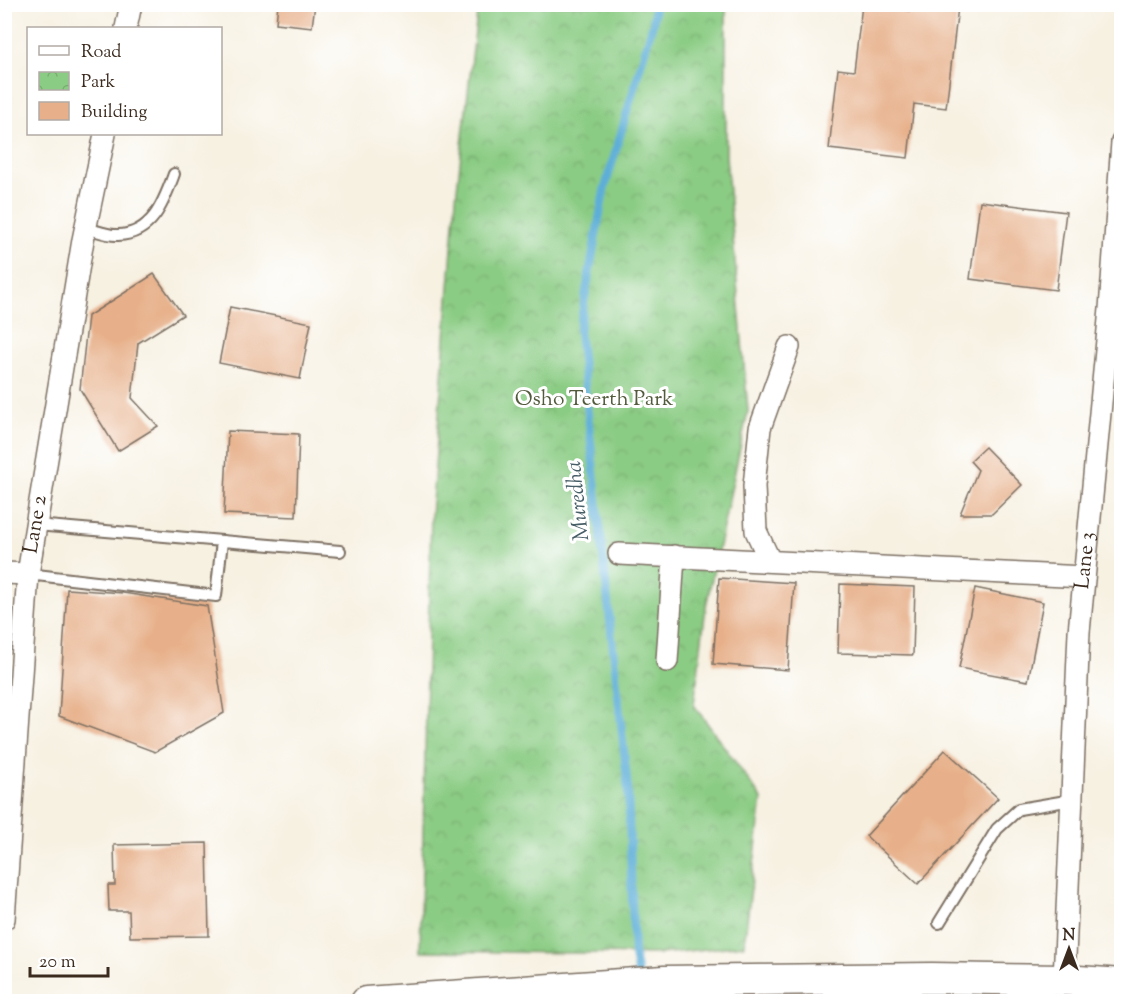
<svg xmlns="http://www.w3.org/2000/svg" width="1126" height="1006" font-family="'Sorts Mill Goudy',serif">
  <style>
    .park { fill: url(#park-crowns); stroke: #637b51; stroke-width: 1.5 }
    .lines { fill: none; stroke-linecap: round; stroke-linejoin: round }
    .stream { stroke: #5daed8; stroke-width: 8 }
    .building { fill: #e7b08a }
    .service-casing { stroke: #7d7063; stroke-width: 14 }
    .minor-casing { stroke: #7d7063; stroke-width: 24 }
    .secondary-casing { stroke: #7d7063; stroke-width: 33 }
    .service { stroke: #fff; stroke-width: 10 }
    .minor { stroke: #fff; stroke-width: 21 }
    .secondary { stroke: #fff; stroke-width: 30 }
    .labels { text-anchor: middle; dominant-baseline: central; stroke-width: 6; stroke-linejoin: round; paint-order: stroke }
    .park-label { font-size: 21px; fill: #535b3d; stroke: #fff }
    .street-label { font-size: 21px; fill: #3b2a1e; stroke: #fff }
    .water-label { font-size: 22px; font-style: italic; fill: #495f68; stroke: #fff }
  </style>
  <defs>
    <pattern id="park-crowns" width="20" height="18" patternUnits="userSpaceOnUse" patternTransform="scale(1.5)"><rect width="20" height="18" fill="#8bcc84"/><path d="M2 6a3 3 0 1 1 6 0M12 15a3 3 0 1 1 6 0" fill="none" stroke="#79af72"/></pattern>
  </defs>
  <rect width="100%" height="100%" fill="#fff"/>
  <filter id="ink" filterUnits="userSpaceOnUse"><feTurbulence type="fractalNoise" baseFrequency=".0167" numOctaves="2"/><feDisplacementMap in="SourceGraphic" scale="12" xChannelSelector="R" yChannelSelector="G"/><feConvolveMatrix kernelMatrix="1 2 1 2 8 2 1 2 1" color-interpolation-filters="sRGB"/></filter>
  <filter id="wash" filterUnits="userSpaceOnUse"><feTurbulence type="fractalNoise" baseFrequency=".008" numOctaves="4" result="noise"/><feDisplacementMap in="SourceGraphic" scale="24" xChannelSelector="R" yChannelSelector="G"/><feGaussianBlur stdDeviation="1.35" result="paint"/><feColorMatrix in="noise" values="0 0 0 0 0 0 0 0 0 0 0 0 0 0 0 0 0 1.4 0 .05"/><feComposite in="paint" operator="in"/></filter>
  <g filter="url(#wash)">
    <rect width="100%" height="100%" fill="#f7f1e2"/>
    <polygon class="park" points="478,5 726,5 726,156 748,411 706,606 694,705 762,799 744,945 660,954 420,951 431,516 456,198"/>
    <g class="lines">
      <polyline class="stream" points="638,976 634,955 628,789 579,331 604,191 653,23 655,4"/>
    </g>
    <g id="blocks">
      <g class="building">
        <polygon points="278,4 315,4 312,27 276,23"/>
        <polygon points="911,4 958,7 946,108 914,104 908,158 829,149 838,69 854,71 862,5 911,11"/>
        <polygon points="980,201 1066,212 1056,290 970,279"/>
        <polygon points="154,274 183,315 138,343 132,398 158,426 118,451 80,389 88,316"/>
        <polygon points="230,307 311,323 300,379 219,363"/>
        <polygon points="228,431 299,434 296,517 224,514"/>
        <polygon points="985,447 1022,485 992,514 960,514 978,470 970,461"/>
        <polygon points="719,578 794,583 788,670 713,664"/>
        <polygon points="840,584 915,587 913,655 838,653"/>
        <polygon points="975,588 1043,602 1028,681 959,668"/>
        <polygon points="67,589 123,593 207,606 224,713 155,752 59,716"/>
        <polygon points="945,750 998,798 918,884 866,836"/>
        <polygon points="207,843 209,936 130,937 129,911 109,911 108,885 115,885 114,845"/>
      </g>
    </g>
  </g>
  <g filter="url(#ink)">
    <use href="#blocks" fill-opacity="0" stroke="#7d7063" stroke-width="1.5"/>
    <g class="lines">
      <g class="service-casing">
        <g id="service">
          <path d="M86,228c9,2 22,8 32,7 35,-1 46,-34 56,-61"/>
          <polyline points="1105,360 1122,361"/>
          <polyline points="36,525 340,551"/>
          <polyline points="28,574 216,596 222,541"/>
          <polyline points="939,923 997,829 1019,809 1072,800"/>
          <polyline points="1029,1002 1031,980"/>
        </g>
      </g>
      <g class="minor-casing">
        <g id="minor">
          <polyline points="126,28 131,4"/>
          <polyline points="619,554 1084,577"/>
          <polyline points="770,561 756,531 754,486 760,428 789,347"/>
          <polyline points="4,573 28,574"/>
          <polyline points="667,661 674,556"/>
          <path id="s1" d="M4,919l24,-345 55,-334 22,-106"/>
          <path id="s2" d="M1064,980l15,-348 31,-323 12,-167"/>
        </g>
      </g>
      <g class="secondary-casing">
        <polyline id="secondary" points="366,1002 664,981 932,978 1064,980 1122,984"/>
      </g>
      <use href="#service" class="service"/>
      <use href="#minor" class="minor"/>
      <use href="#secondary" class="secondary"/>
    </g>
  </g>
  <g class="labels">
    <g class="park-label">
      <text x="594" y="400">Osho Teerth Park</text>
    </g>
    <g class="street-label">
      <text stroke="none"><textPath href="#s1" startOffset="396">Lane 2</textPath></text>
      <text stroke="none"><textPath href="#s2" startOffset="420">Lane 3</textPath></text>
    </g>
    <g class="water-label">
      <text transform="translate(579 501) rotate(-96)">Muredha</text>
    </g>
  </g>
  <rect width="1126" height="1006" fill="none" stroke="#fff" stroke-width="24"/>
  <rect x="27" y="27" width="195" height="108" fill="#ffffff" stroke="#b1aaa5" stroke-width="1.5"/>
  <rect x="39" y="46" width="30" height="9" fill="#ffffff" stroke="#b1aaa5" stroke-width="1.5"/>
  <text x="81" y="57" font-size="18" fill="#3b2a1e">Road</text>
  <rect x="39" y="72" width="30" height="18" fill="url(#park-crowns)" stroke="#b1aaa5" stroke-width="1.5"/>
  <text x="81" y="87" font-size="18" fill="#3b2a1e">Park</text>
  <rect x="39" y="102" width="30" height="18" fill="#e7b08a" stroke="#b1aaa5" stroke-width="1.5"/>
  <text x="81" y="117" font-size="18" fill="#3b2a1e">Building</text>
  <g transform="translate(1069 949)" stroke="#ffffff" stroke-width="4.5" paint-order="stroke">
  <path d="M0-4.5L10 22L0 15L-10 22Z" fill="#3b2a1e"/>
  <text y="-9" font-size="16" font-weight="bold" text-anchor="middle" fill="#3b2a1e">N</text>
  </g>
  <path d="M30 967v9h78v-9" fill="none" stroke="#3b2a1e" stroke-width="3"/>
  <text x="39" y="967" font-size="18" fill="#3b2a1e" stroke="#ffffff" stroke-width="4.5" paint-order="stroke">20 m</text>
</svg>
